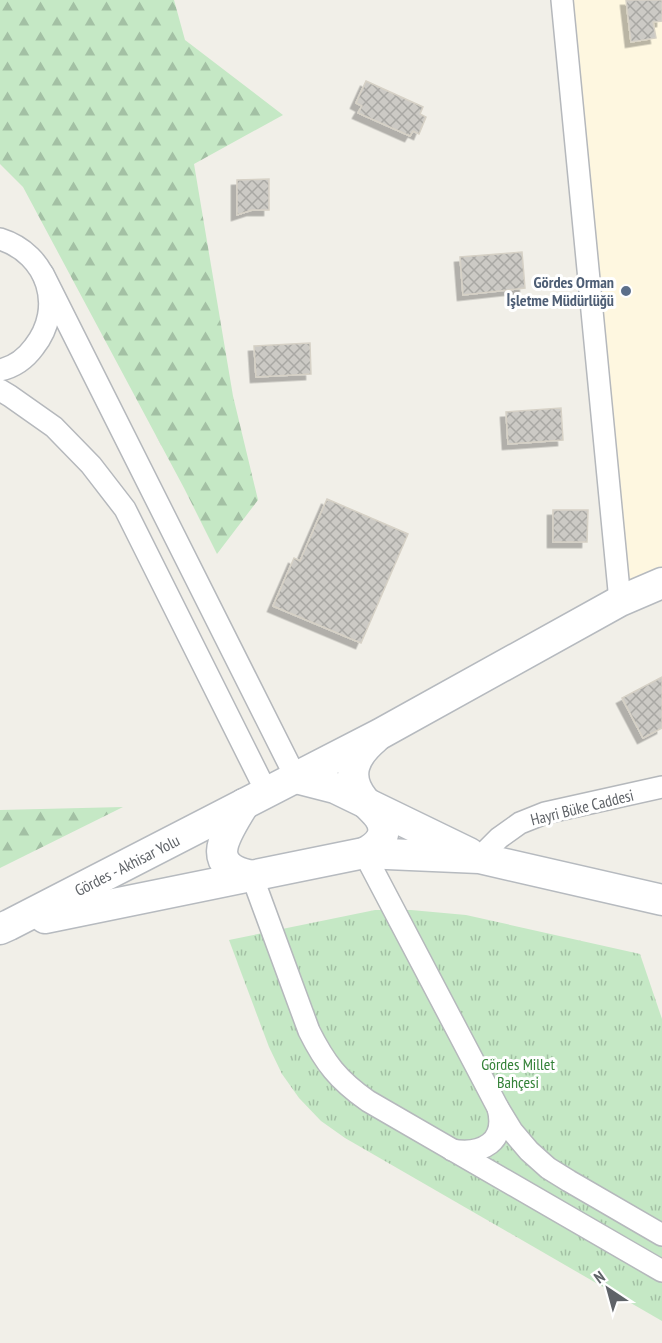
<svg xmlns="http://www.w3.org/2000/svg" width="662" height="1343" font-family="'PT Sans Narrow',sans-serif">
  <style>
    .commercial { fill: #fef7e0 }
    .forest { fill: url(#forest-firs) }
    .park { fill: url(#park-tufts) }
    .building { fill: url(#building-cross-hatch); stroke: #d6d1c6; stroke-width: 1.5; filter: url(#shadow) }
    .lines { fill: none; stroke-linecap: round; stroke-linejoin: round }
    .minor-casing { stroke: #b5b8bc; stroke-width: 24 }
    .secondary-casing { stroke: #b6babf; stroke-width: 33 }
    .minor { stroke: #fff; stroke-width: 21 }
    .secondary { stroke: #fff; stroke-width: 30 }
    .service-dot { fill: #5c6f8a; stroke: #fff; stroke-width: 2 }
    .labels { text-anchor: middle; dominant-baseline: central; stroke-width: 6; stroke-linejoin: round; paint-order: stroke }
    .service-label { font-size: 16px; font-weight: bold; fill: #4e5e75; stroke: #fff; text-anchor: end }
    .street-label { font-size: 16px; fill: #5f6368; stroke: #fff }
    .park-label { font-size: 16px; fill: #348238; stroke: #fff }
  </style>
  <defs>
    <pattern id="forest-firs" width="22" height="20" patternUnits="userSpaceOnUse" patternTransform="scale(1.5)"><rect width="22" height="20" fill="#c5e8c5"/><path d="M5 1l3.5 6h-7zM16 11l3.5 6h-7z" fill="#a3c0a4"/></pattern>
    <pattern id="park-tufts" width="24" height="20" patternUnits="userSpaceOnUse" patternTransform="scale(1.5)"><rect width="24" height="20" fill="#c5e8c5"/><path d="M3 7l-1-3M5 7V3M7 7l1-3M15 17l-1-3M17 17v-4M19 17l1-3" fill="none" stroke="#a3c0a4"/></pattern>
    <pattern id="building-cross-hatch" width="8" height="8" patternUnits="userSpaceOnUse" patternTransform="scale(1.5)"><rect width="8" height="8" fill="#cccac5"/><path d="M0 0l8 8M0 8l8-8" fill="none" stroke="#a9a8a4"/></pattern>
    <filter id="shadow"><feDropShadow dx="-5.5" dy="5.5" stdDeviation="0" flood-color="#0004"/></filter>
  </defs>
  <rect width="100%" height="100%" fill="#f1efe8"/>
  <polygon class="commercial" points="562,0 662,0 662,583 620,601"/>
  <g class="forest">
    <polygon points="0,0 174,0 185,40 283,115 194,164 233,396 258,500 217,554 184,488 23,187 0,164"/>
    <polygon points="123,807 0,868 0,810"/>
  </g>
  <polygon class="park" points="375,910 411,910 466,915 640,954 662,1019 662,1321 345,1138 321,1121 299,1098 282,1074 269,1047 229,940"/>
  <g class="building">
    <polygon points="626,0 662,0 662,21 653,22 656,38 631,42"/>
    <polygon points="366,81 423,107 420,114 426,117 419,134 413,131 410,136 358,113 362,106 356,103"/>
    <polygon points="269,179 269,210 252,210 237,215 237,180"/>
    <polygon points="522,252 525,288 463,295 460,257"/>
    <polygon points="310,343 311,374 256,377 254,346"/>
    <polygon points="561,408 563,440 508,444 506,412"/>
    <polygon points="327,499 408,534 361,643 273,606 294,558 300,561"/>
    <polygon points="553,510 588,510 587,542 553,542"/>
    <polygon points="662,677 662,728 643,738 622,698"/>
  </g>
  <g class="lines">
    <g class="minor-casing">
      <g id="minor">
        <polyline points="562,0 620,601"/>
        <path d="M0,239c48,15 65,69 34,108 -8,11 -20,20 -34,23"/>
        <polyline points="43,274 296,778"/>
        <polyline points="0,390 10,396 54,427 91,465 125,509 267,793"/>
        <polyline points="364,853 498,1108 512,1131 529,1151 548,1168 569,1181 662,1235"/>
        <polyline points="479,858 499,838 520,823 545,813 662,787"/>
        <path d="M252,876l57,155c16,32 29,49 59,70l294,170"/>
        <path d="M452,1150c30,5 55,-8 46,-42"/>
      </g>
    </g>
    <g class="secondary-casing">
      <g id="secondary">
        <polyline points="296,778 335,788 469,853"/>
        <path d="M244,804c-17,29 -43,62 8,72"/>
        <polyline points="364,853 479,858 662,900"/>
        <path d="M45,918l319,-65c15,-7 26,-20 15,-36 -5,-7 -12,-12 -16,-18 -19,-24 -8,-44 12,-61"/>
        <polyline points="0,929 9,925 380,734 620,601 662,583"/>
      </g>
    </g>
    <use href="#minor" class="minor"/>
    <use href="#secondary" class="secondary"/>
  </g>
  <circle class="service-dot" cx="626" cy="291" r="6"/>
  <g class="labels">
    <g class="service-label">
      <text x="614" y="282">Gördes Orman<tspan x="614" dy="18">İşletme Müdürlüğü</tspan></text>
    </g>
    <g class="street-label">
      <text transform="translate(582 807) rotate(-14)">Hayri Büke Caddesi</text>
      <text transform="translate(127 865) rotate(-27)">Gördes - Akhisar Yolu</text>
    </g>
    <g class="park-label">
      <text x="518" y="1064">Gördes Millet<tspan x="518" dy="18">Bahçesi</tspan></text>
    </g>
  </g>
  <g transform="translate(608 1289) rotate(324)" stroke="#ffffff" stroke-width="4.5" paint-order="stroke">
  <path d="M0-4.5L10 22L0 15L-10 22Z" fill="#5f6368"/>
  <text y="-9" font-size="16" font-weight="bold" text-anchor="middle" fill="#5f6368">N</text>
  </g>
</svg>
